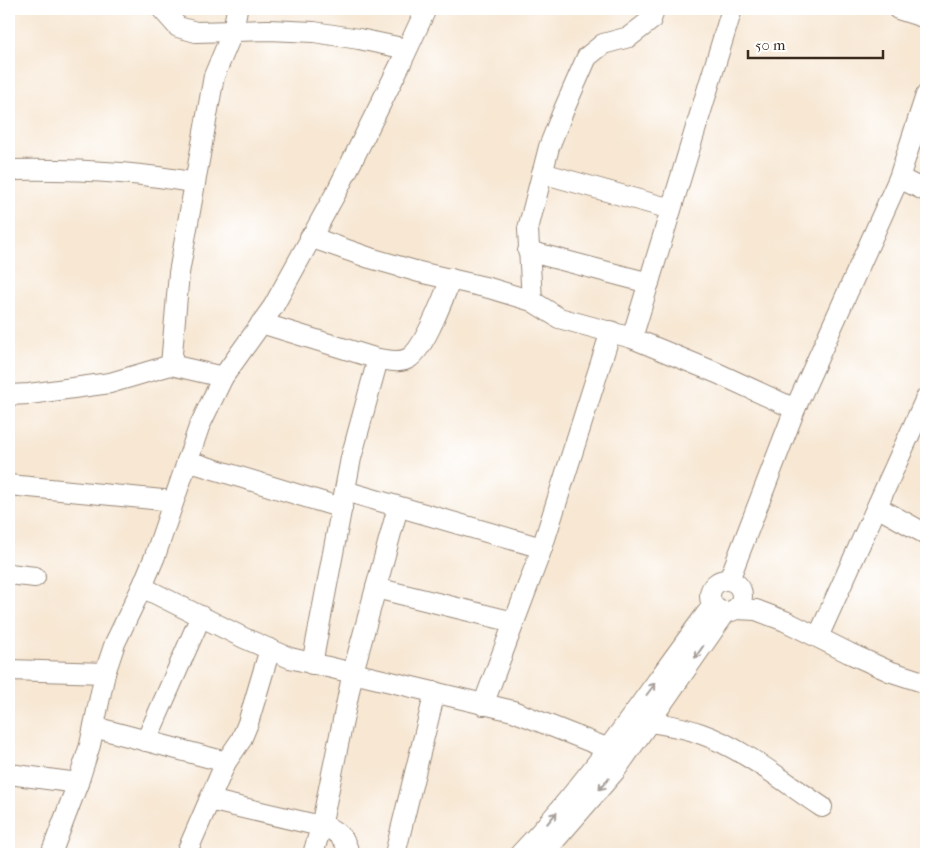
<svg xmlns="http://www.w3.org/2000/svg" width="935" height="863" font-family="'IM FELL French Canon',serif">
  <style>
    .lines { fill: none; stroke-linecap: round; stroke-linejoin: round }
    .minor-casing { stroke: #998878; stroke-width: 22 }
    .minor { stroke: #fff; stroke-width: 20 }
    .oneway { stroke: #a79f9a }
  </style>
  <rect width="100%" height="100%" fill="#fff"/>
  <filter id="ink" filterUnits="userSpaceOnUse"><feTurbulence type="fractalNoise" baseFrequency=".02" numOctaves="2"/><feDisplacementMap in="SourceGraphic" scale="10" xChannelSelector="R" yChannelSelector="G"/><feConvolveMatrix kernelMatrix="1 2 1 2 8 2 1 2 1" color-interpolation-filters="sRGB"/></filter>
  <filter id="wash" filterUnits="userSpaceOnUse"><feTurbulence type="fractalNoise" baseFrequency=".0096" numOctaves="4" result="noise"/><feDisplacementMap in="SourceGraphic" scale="20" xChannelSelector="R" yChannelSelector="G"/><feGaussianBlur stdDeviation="1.12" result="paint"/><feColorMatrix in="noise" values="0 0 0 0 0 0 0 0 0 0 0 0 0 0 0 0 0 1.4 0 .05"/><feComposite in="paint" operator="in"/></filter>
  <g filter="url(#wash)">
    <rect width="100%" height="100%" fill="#f7e7d3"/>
  </g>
  <g filter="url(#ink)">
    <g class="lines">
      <g class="minor-casing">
        <g id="minor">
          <polyline points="162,9 178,27 196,32 268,30 314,32 359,39 407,49"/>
          <polyline points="898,9 926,18"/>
          <path d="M9,170c62,-1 125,1 186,13"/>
          <polyline points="542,173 671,209"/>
          <polyline points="899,178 926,191"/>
          <polyline points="310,237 370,258 419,272 489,288 532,301 559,318 632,338 717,373 795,409"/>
          <polyline points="528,251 649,283"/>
          <polyline points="532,301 528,229 549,147 562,114 587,57 603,44 629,37 651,20 654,9"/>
          <path d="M261,323l117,36c10,1 21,5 31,-1 16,-10 34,-60 42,-79"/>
          <polyline points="632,338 732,9"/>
          <polyline points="171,365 179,273 214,76 233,31 237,9"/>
          <polyline points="9,395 29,394 110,383 171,365 223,377"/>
          <polyline points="187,461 342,508"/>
          <polyline points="9,485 173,501"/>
          <polyline points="345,491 542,548"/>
          <polyline points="877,507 926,534"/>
          <polyline points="9,574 35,577"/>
          <circle cx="726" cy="596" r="16"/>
          <polyline points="729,580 795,409 899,178 926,95"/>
          <polyline points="142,587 244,638 290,658 513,711 609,749"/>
          <polyline points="376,588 514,622"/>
          <polyline points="736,609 756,610 785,621 849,653 889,671 926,683"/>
          <polyline points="818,637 926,398"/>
          <polyline points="312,664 351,458 378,359"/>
          <polyline points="9,670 105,673"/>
          <polyline points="483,705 542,548 611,331"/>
          <path d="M650,722c17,3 33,5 49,11 44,15 85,49 123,74"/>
          <polyline points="94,727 226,762"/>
          <polyline points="146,741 201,616"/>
          <polyline points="9,774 78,783"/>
          <path d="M209,800l120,28c12,7 17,13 20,26"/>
          <polyline points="51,854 78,783 90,745 105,673 115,643 142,587 155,556 199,427 223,377 273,307 338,189 401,63 426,9"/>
          <polyline points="186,854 226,762 241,740 248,723 270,649"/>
          <polyline points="313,854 321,827 353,672 398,507"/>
          <polyline points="395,854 435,692"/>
          <path d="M520,854c73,-76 129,-165 193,-249"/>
          <polyline points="543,854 615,771 726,612"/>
        </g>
      </g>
      <use href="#minor" class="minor"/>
    </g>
    <defs><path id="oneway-shaft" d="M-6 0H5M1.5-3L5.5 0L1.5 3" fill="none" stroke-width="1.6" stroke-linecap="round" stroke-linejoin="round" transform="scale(1.25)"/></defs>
    <g class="oneway">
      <use href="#oneway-shaft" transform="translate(699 652) rotate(125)"/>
      <use href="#oneway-shaft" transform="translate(651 689) rotate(-53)"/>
      <use href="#oneway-shaft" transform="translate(604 784) rotate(131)"/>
      <use href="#oneway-shaft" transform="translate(552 818) rotate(-50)"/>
    </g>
  </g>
  <rect width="935" height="863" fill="none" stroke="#fff" stroke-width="30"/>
  <path d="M748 50v8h135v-8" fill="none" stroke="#3b2a1e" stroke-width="2.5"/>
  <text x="755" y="50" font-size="15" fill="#3b2a1e" stroke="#ffffff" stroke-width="4" paint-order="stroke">50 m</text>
</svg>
